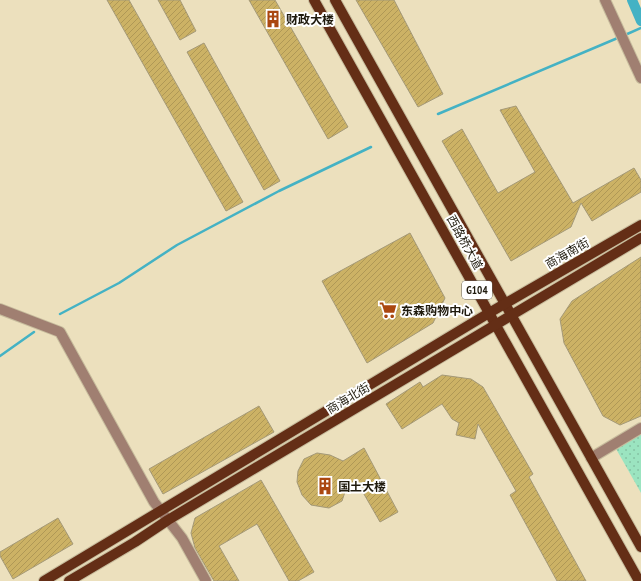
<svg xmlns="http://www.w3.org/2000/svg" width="641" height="581" font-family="'PT Sans Narrow','Noto Sans SC',sans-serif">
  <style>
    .park { fill: url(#park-dots) }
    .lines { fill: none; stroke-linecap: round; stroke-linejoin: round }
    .stream { stroke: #44b2c4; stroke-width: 2.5 }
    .canal { stroke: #44b2c4; stroke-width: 10 }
    .building { fill: url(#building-hatch); stroke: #a49978 }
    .minor-casing { stroke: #c7bc9d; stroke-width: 12 }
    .major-casing { stroke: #c7bc9d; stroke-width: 12 }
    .minor { stroke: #a07f71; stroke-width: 10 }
    .major { stroke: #642e16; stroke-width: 10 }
    .labels { text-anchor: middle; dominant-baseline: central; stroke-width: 4; stroke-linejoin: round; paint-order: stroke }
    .shield { fill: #fff; stroke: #625f56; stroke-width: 1 }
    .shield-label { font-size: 11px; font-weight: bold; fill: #1f1a0d }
    .poi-label { font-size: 12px; font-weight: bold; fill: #1f1a0d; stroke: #fff; text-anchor: start }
    .street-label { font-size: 12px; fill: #1f1a0d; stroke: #fff }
  </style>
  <defs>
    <pattern id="park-dots" width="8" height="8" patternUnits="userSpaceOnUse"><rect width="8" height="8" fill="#9be4c0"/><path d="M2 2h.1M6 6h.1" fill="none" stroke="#85c3a4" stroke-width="1.8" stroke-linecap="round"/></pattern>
    <pattern id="building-hatch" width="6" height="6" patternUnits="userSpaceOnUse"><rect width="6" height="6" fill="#ccb265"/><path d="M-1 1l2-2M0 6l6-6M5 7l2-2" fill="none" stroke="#af9856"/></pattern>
  </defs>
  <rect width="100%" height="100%" fill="#ece0bd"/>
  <polygon class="park" points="641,433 641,493 615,447"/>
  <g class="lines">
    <g class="stream">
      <polyline points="625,35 641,28"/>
      <polyline points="438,114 620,37"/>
      <polyline points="60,314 119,283 177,245 279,191 371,147"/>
      <polyline points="0,356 34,332"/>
    </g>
    <polyline class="canal" points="632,0 641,21"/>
  </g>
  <g class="building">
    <polygon points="107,0 129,0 243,202 226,211"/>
    <polygon points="158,0 180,0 196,31 180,40"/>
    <polygon points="249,0 275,0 348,127 328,139"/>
    <polygon points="356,0 394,0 443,94 418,107"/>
    <polygon points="204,43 280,181 264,190 187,52"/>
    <polygon points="516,106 573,203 634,168 641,180 641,192 592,221 581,203 571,227 511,261 442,141 462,129 498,193 535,172 500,110"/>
    <polygon points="410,233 445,298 433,323 367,363 322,281"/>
    <polygon points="641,257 641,416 620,425 603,416 564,343 560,319 572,301"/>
    <polygon points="442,375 471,379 483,387 533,474 529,477 586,581 557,581 510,495 516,491 478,424 475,439 456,435 459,423 452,419 442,404 402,429 386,404 420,382 423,387"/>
    <polygon points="259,406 274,432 163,494 149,469"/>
    <polygon points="364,448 398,512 380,522 357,482 346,489 342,501 329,508 311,505 302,495 297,482 298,471 304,459 317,453 330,455 343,461"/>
    <polygon points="261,480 314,572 298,581 289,581 257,524 219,546 239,581 214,581 195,548 191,533 195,518"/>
    <polygon points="58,518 73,544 13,579 0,556 0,552"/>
  </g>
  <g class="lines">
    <g class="minor-casing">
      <g id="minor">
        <polyline points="605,0 641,78"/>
        <polyline points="0,309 60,332 154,502 182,538 206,581"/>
        <polyline points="591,458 641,428"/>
      </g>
    </g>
    <g class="major-casing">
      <g id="major">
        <polyline points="314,0 639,581"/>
        <polyline points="335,0 641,547"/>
        <polyline points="44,581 489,313 641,225"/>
        <polyline points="69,581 135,542 168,520 641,238"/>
      </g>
    </g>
    <use href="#minor" class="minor"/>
    <use href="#major" class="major"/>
  </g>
  <defs>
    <g id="building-bare" transform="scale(1.38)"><path d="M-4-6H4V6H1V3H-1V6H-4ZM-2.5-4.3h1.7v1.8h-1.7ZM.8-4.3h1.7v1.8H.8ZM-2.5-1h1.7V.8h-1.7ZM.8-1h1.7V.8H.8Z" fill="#aa4710" stroke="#fff" stroke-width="2.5" paint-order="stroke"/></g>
    <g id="supermarket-bare" transform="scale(1.38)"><path d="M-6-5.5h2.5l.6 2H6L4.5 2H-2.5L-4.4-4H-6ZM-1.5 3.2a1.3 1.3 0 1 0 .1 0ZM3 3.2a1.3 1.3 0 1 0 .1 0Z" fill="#aa4710" stroke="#fff" stroke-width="2.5" paint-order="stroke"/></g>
  </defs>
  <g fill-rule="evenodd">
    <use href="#building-bare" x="273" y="19"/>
    <use href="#supermarket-bare" x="388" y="310"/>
    <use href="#building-bare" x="325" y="486"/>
  </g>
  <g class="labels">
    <rect class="shield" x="462" y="281" width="30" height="18" rx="3"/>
    <g class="shield-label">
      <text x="477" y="290">G104</text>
    </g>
    <g class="poi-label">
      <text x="286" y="19">财政大楼</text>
      <text x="401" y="310">东森购物中心</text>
      <text x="338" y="486">国土大楼</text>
    </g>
    <g class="street-label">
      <text transform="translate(465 242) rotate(61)">西路桥大道</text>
      <text transform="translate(567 253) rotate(-30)">商海南街</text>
      <text transform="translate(348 398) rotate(-31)">商海北街</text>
    </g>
  </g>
</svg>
